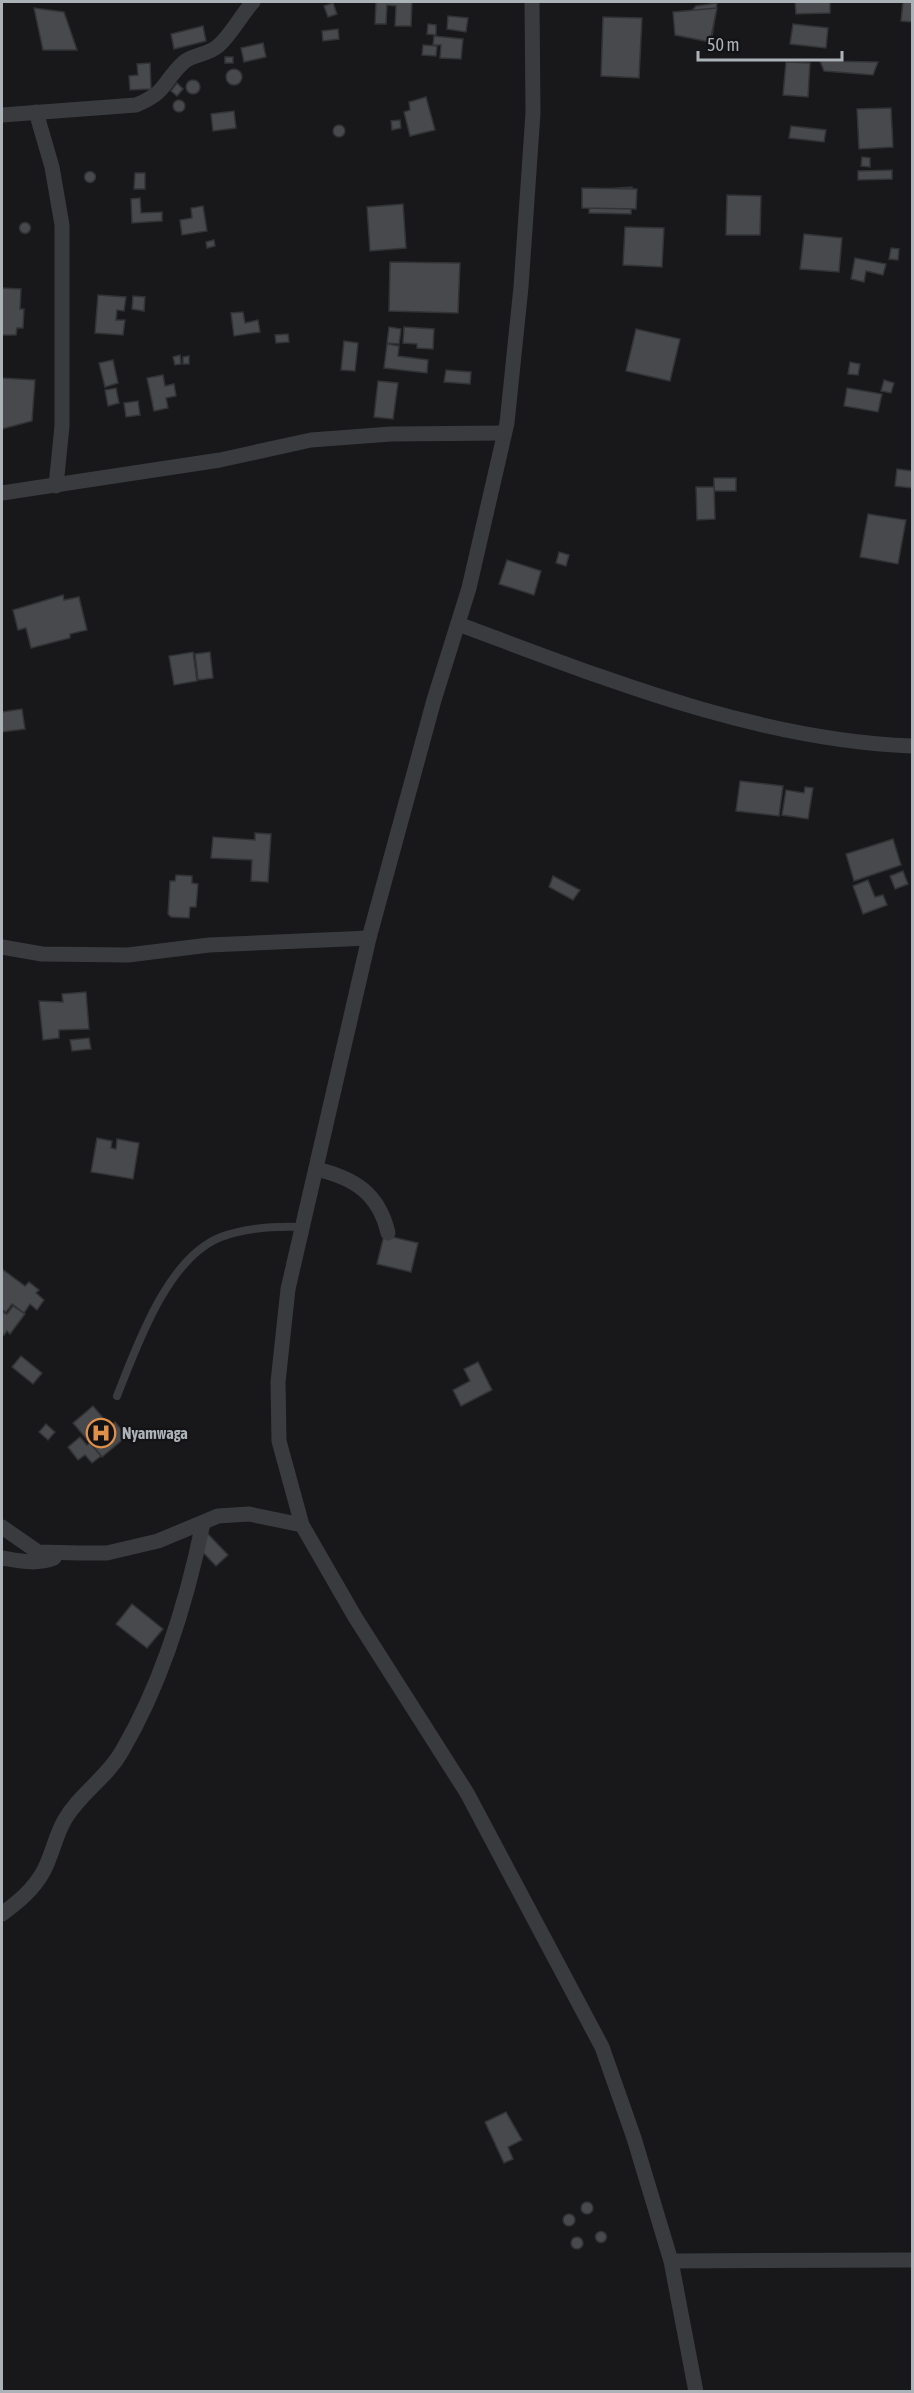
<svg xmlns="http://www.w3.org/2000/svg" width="914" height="2393" font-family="'Asap Condensed',sans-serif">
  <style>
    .building { fill: #47494c; stroke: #323335; stroke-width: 1.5 }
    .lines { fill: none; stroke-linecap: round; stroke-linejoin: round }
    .service { stroke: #393b3e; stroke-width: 8 }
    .minor { stroke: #393b3e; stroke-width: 15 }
    .labels { text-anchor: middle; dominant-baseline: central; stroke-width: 4.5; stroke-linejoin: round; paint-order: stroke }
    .poi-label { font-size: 16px; font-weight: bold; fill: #abb2b8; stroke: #131315; text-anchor: start }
  </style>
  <rect width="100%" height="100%" fill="#18181a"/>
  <g class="building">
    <polygon points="376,2 412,2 411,26 395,26 396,6 387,5 386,24 375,24"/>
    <polygon points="795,2 830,2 830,13 796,14"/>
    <polygon points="903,2 912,2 912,22 901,21"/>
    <polygon points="333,3 337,14 328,17 324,6"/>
    <polygon points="717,3 712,37 675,30 696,6"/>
    <polygon points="34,8 64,12 77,50 43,50"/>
    <polygon points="717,8 710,42 675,35 673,12"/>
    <polygon points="448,16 468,18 466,32 447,29"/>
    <polygon points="603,17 642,18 639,78 601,76"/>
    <polygon points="428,24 436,25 436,35 427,34"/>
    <polygon points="793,24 828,28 826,48 790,44"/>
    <polygon points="203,26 206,41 174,49 171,34"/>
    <polygon points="338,29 339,39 323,41 322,31"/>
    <polygon points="434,36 463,39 461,59 440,58 441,45 433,45"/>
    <polygon points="263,43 266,57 244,62 241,48"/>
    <polygon points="423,45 437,46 436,56 422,55"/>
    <rect x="225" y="57" width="8" height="6"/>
    <polygon points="820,61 878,62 873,75 824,71"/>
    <polygon points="786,62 810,63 808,97 783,95"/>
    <polygon points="150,63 151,89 130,90 129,76 138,75 137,64"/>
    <circle cx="234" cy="77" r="8"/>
    <circle cx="193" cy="87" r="7"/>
    <polygon points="177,83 183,89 177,96 171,91"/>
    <polygon points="426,97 435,130 410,136 404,112 410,110 409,102"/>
    <circle cx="179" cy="106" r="6"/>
    <polygon points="891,108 893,147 859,149 857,109"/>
    <polygon points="234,111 236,128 213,131 211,114"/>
    <polygon points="400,120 401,128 392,130 391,121"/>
    <circle cx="339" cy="131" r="6"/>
    <polygon points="791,126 826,130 824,142 789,138"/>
    <polygon points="862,157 870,158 870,167 861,166"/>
    <polygon points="892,170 892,179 858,180 858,171"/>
    <circle cx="90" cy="177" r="5.5"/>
    <polygon points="135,173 145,173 145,189 134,189"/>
    <polygon points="632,187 631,214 589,213 590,190"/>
    <polygon points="582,188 637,189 636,209 582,208"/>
    <polygon points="727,195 761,196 760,235 726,235"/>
    <polygon points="140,198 141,213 162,212 162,221 132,223 131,199"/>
    <polygon points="403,204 406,248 370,251 367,207"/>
    <polygon points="203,206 207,231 182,235 180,220 192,218 191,208"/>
    <circle cx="25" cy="228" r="5.5"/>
    <polygon points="625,227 664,228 662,267 623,265"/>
    <polygon points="804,234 842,238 839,272 800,269"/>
    <polygon points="214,240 215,246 207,248 206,242"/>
    <polygon points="891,248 899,249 898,260 889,259"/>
    <polygon points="855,258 886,264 883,275 866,271 864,282 851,279"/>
    <polygon points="390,262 460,263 458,313 389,311"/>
    <polygon points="2,288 21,289 20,309 24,309 23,328 17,328 16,335 2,335"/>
    <polygon points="98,295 126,297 124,311 117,310 116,320 125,320 123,335 95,333"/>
    <polygon points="133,296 145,297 144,311 132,309"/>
    <polygon points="243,312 245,323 258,320 260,332 234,336 231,313"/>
    <polygon points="389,327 401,329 399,344 387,343"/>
    <polygon points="404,327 434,329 433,349 417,348 417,344 403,343"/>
    <polygon points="636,329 680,339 670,381 626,371"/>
    <polygon points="288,334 289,342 276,343 275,335"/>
    <polygon points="344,341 358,343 355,371 341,370"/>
    <polygon points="387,344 399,346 398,356 428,360 427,373 384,368"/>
    <polygon points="180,355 181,364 175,365 173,357"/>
    <polygon points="189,356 189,364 183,364 183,357"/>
    <polygon points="113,360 118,383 105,387 99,363"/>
    <polygon points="850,362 860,364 858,375 848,374"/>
    <polygon points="446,370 471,372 470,384 444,382"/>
    <polygon points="163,375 165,386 174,384 176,396 166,398 168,408 154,411 147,378"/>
    <polygon points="2,378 35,380 32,421 2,429"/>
    <polygon points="884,380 894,383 891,393 881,391"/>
    <polygon points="378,381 398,383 393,419 374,417"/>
    <polygon points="116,388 119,403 108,406 105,390"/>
    <polygon points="847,388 882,394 878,412 844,406"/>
    <polygon points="138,401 140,415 126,417 124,403"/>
    <polygon points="897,469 912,471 912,488 895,486"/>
    <rect x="714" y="478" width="22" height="13"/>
    <polygon points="696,487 714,487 715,519 697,520"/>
    <polygon points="868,514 906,520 898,564 860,557"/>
    <polygon points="559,552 569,555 566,566 556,563"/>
    <polygon points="507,560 541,571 534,595 499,584"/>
    <polygon points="63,595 64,600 79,597 87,630 70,634 70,638 31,648 26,628 18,630 13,610"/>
    <polygon points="193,652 197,681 174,685 169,656"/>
    <polygon points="210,652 213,678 198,680 195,654"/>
    <polygon points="22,709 25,729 2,732 2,712"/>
    <polygon points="740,781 783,786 779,816 736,811"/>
    <polygon points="805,787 813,788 808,819 782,815 786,790 804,793"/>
    <polygon points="255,833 271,834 268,882 251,881 252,860 211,858 213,837 255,840"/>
    <polygon points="893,839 901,865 854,881 846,854"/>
    <polygon points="903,871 908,884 895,889 890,876"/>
    <polygon points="176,875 192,876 192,883 198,884 196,907 190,907 189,918 171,917 168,914 170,881 175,881"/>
    <polygon points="553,876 580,890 573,900 549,887"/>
    <polygon points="868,880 875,897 883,895 887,905 863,914 853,886"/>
    <polygon points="86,992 89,1029 59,1030 59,1038 43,1040 39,1001 63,1002 62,994"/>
    <polygon points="89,1038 91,1049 72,1051 70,1040"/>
    <polygon points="97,1138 112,1141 111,1148 116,1149 117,1139 139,1143 133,1179 91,1172"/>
    <polygon points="384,1235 418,1243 411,1272 377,1264"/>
    <polygon points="2,1269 25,1286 29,1282 39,1290 36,1293 44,1300 37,1310 30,1304 24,1313 12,1304 6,1312 2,1310"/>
    <polygon points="13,1306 25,1314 10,1334 7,1331 4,1335 2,1333 2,1312 7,1314"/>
    <polygon points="21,1356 42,1373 33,1384 12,1367"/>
    <polygon points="478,1362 492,1390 461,1406 453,1390 470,1381 464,1369"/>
    <polygon points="93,1406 110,1426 115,1422 127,1436 102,1457 73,1423"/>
    <polygon points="46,1424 55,1432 48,1440 39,1432"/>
    <polygon points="80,1437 87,1445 90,1443 101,1456 92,1463 85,1455 78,1460 68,1447"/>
    <polygon points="207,1533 228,1555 216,1566 195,1544"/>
    <polygon points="132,1604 163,1629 147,1648 116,1624"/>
    <polygon points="506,2112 522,2140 508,2147 513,2159 504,2163 485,2122"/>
    <circle cx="587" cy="2208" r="6"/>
    <circle cx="569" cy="2220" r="6"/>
    <circle cx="601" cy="2237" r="5.5"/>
    <circle cx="577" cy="2243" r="6"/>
  </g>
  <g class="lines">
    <path class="service" d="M117,1396c20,-50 50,-138 104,-159 26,-10 55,-11 82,-10"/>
    <g class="minor">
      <polyline points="532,2 533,113 521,287 507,423 469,588 434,700 369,938 288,1289 278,1382 279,1441 302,1525 355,1617 467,1793 602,2047 634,2138 671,2261 696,2392"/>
      <polyline points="36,112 52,167 62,225 62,426 56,486"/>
      <path d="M2,115l134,-10c32,-13 26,-23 48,-43 10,-8 24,-7 34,-16 13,-11 23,-31 35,-44"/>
      <polyline points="2,493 220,460 311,440 391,434 504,433"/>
      <path d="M458,624c146,54 297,116 454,122"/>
      <polyline points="2,947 42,954 128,955 209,945 369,938"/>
      <path d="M316,1169c39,9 63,25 72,64"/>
      <polyline points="2,1527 38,1552 80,1553 107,1553 158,1541 218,1516 249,1514 302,1525"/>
      <path d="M2,1558c18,3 34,7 52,0"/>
      <path d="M2,1914c16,-12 31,-24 41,-42 9,-16 12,-35 21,-51 15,-27 43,-43 58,-70 41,-70 65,-150 81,-228"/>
      <polyline points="671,2261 912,2260"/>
    </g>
  </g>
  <defs>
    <g id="hospital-ring" transform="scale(1.5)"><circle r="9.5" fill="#131315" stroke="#e09049" stroke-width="1.5"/><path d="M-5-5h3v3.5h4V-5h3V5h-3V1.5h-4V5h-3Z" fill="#e09049"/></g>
  </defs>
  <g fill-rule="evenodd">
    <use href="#hospital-ring" x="101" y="1433"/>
  </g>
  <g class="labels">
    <g class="poi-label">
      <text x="122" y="1433">Nyamwaga</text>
    </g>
  </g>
  <rect width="914" height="2393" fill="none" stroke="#abb2b8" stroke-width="6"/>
  <path d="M698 51v9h144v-9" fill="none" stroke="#abb2b8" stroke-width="3"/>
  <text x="707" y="51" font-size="18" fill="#abb2b8" stroke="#131315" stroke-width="4.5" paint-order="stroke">50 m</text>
</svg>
